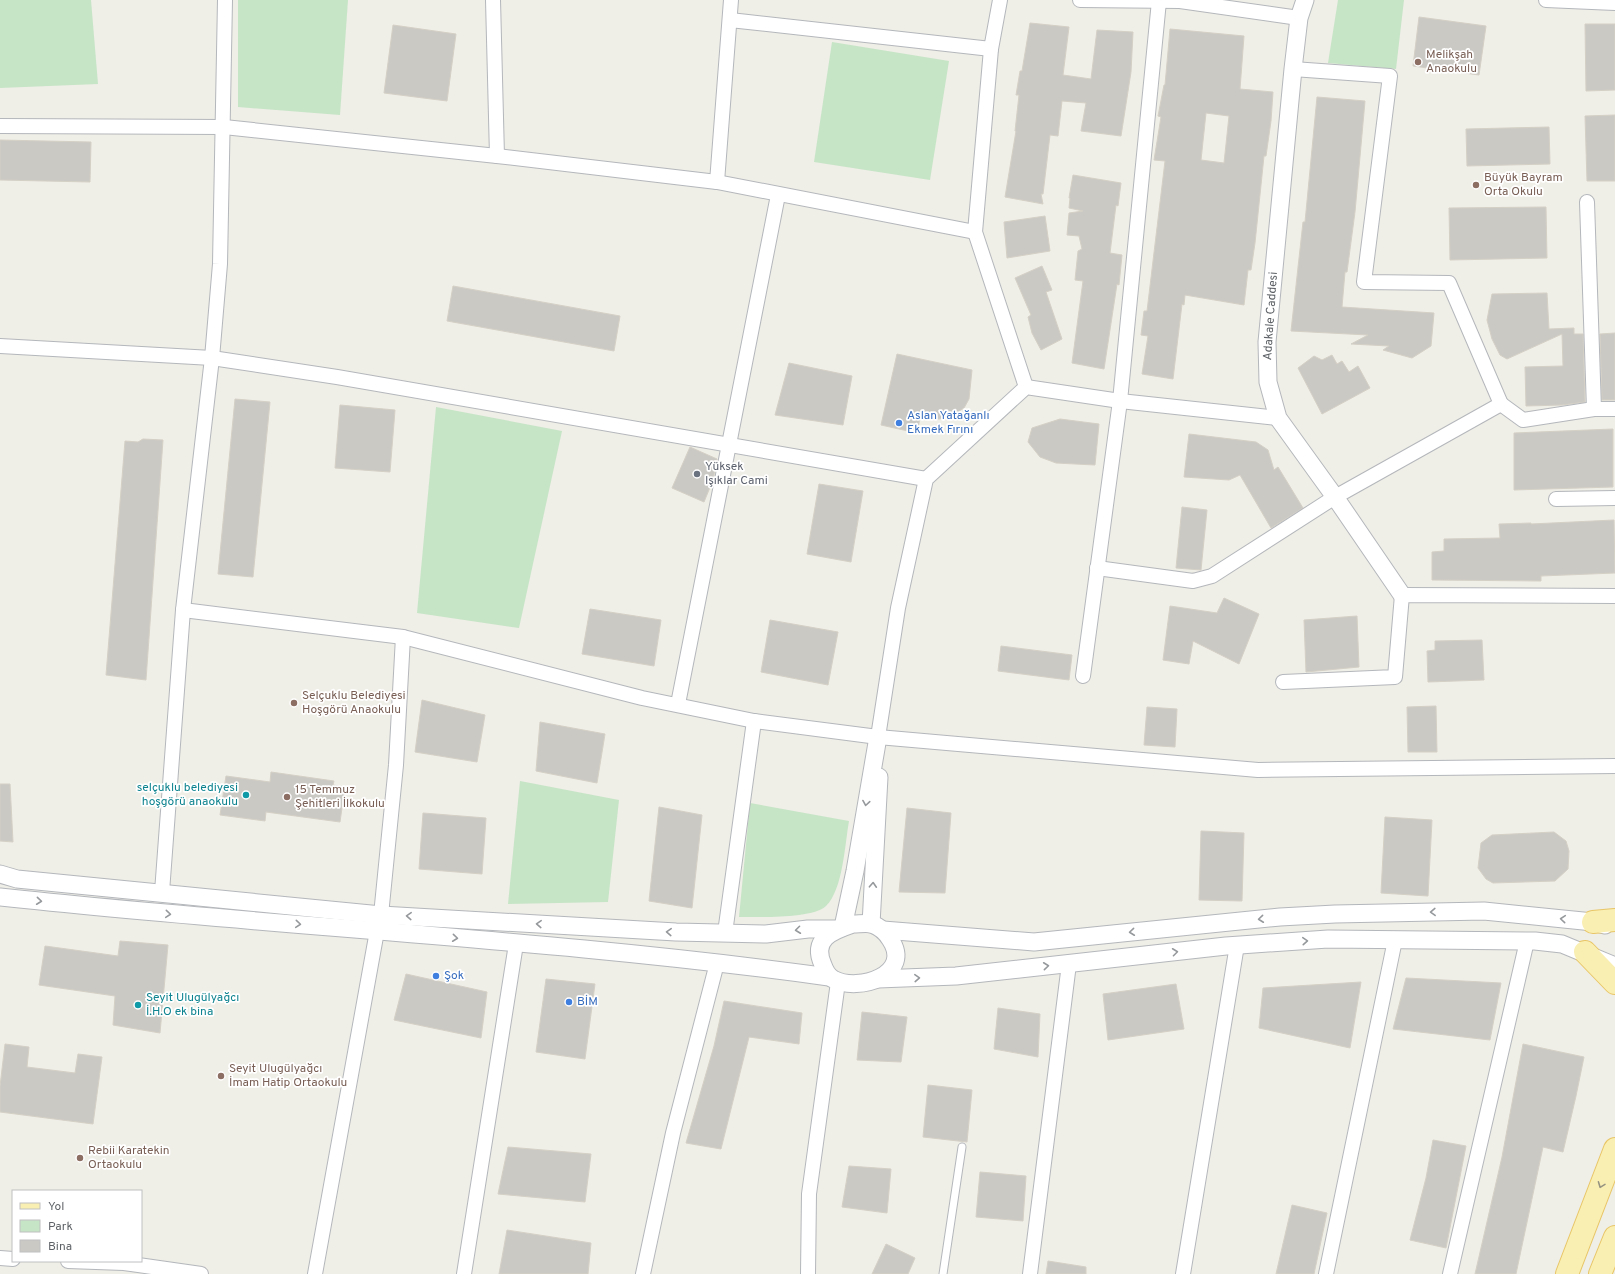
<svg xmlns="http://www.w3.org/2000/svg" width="1615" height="1274" font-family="Overpass,sans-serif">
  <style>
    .green { fill: #c6e5c6 }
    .building { fill: #cbc9c4; stroke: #d4d0c6; fill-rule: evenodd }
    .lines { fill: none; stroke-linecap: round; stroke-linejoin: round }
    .service-casing { stroke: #b4b7bb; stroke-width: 9 }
    .minor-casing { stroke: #b4b7bb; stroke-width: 16 }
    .tertiary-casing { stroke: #b4b7bb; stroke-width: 19 }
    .primary-casing { stroke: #e8c667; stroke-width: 24 }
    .service { stroke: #fff; stroke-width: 7 }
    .minor { stroke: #fff; stroke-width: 14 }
    .tertiary { stroke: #fff; stroke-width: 17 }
    .primary { stroke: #faefb2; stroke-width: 22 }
    .oneway { stroke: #96999c }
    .oneway2 { stroke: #959381 }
    .education-dot { fill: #8d6e63; stroke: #fff; stroke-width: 1.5 }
    .shop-dot { fill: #3f7fe0; stroke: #fff; stroke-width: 1.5 }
    .worship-dot { fill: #6b7280; stroke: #fff; stroke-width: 1.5 }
    .culture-dot { fill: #0f9aa8; stroke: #fff; stroke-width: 1.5 }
    .labels { text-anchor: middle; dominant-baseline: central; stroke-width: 3.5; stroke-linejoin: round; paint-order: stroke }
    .education-label { font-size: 12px; fill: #785e54; stroke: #fff; text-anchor: start }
    .street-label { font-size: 12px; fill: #5e6266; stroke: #fff }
    .shop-label { font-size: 12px; fill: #366cbe; stroke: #fff; text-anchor: start }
    .worship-label { font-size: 12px; fill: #5b616d; stroke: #fff; text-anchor: start }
    .culture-label { font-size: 12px; fill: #0d838f; stroke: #fff; text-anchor: end }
  </style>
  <rect width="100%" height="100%" fill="#efeee7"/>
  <g class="green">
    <polygon points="0,0 91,0 98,84 0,88"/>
    <polygon points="238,0 348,0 340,115 238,107"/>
    <polygon points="1338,0 1404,0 1396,69 1328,63"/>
    <polygon points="832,42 949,61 930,180 814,162"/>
    <polygon points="436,407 562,431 519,628 417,613"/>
    <polygon points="520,781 619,800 608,902 508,904"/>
    <path d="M750,803l99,18c-4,22 -6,69 -23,85 -14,13 -68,11 -87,11z"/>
  </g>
  <g class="building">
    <polygon points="1419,17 1486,26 1479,75 1413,66"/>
    <polygon points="1030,23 1069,27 1063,75 1091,79 1097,30 1133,32 1131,72 1121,136 1081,131 1086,103 1062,101 1058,136 1050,135 1043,194 1041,194 1043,204 1005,197 1016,131 1015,131 1019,95 1016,95 1020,71 1022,71"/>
    <polygon points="1585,24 1615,24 1615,90 1586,91"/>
    <polygon points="393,25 456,34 447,101 384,93"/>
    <path d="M1170,29l74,7 -4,53 33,3 -2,29 -5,35h-2l-9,87 -4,27h-3l-4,35 -59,-10 -1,10 -2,-1 -9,75 -31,-5 6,-38 -7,-1 3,-24h3l18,-150 -11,-1 7,-43 -3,-1 6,-31h1zM1206,113l23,3 -5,47 -23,-3z"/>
    <polygon points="1317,97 1365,101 1355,212 1347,272 1345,272 1342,307 1434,313 1431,346 1412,358 1383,350 1389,346 1351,344 1368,335 1291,331 1303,222 1305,222"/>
    <polygon points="1615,115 1615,181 1587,181 1585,116"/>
    <polygon points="1549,127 1550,164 1467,166 1466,129"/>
    <polygon points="0,140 91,142 90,182 0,180"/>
    <polygon points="1073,175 1121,183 1118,206 1116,205 1110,253 1122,255 1119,285 1117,284 1104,369 1072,363 1083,281 1075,280 1078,251 1082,249 1079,236 1067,235 1069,213 1083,211 1069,208 1070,198 1069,198"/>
    <polygon points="1546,207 1547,258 1450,260 1449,208"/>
    <polygon points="1045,216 1050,251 1007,258 1004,222"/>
    <polygon points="1042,266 1052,290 1046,292 1062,339 1041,350 1032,333 1028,317 1031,315 1015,278"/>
    <polygon points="453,286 620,316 614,351 447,321"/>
    <polygon points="1547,293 1549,329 1574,328 1574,334 1583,334 1585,402 1562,405 1526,406 1525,367 1563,366 1562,334 1507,359 1500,355 1492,339 1487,320 1492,294"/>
    <polygon points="1615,333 1615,400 1602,400 1600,334"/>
    <polygon points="897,354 972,370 969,399 964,408 951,416 939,419 920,418 917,433 881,425"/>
    <polygon points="1332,355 1337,364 1342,361 1349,372 1358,366 1370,388 1322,414 1298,368 1314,356 1322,360"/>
    <polygon points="789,363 852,376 843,425 775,415"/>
    <polygon points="235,399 270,402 253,577 218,574"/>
    <polygon points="340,405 395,410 390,472 335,468"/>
    <polygon points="1060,419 1099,424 1095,465 1056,463 1040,457 1028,442 1032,428"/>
    <polygon points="1613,429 1613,487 1514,490 1514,433"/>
    <polygon points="1189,434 1256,442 1268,450 1274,470 1278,467 1303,508 1271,528 1240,475 1229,480 1184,477"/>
    <polygon points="143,439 163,440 146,680 106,675 125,441 138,442"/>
    <polygon points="690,447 717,459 713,480 704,502 672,488"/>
    <polygon points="819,484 863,491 851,562 807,554"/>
    <polygon points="1182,507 1207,510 1201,570 1176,568"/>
    <polygon points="1614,520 1615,573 1541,576 1541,581 1432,580 1432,552 1444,551 1444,539 1500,538 1499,524 1531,523 1531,524"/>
    <polygon points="1224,598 1259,614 1239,664 1193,641 1189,664 1163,660 1170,606 1217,613"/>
    <polygon points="590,609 661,620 654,666 582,654"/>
    <polygon points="1357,616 1359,667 1306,672 1304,620"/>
    <polygon points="770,620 838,632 828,685 761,672"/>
    <polygon points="1482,640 1484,680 1428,682 1427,651 1435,650 1435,641"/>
    <polygon points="1001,646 1072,655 1069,680 998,671"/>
    <polygon points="422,700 485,715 477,762 415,752"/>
    <polygon points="1436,706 1437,752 1408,752 1407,707"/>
    <polygon points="1147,707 1177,709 1175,747 1144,745"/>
    <polygon points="540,722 605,734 597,783 536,771"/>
    <polygon points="271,772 334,781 333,785 345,787 340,822 266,812 265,821 220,815 226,776 270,782"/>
    <polygon points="0,784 10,784 13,842 0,841"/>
    <polygon points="659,807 702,815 692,908 649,901"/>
    <polygon points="907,808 951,813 945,893 899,892"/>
    <polygon points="423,813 486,818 482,874 419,869"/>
    <polygon points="1385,817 1432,820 1428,896 1381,893"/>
    <polygon points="1201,831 1244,833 1242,901 1199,900"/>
    <polygon points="1554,832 1566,841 1569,851 1568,869 1555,881 1493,883 1486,879 1478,868 1481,843 1492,835"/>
    <polygon points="120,941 168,945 160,1033 113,1025 115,996 39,985 45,946 118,956"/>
    <polygon points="406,974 487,992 481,1038 394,1020"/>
    <polygon points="1406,978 1501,983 1490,1040 1393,1029"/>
    <polygon points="546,979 595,984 585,1059 536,1052"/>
    <polygon points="1361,982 1350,1048 1259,1028 1263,988"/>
    <polygon points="1176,984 1184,1029 1108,1040 1103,994"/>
    <polygon points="724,1001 802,1013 799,1044 749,1037 721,1149 686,1143 714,1046"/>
    <polygon points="998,1008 1040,1014 1038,1057 994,1049"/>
    <polygon points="862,1012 907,1017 901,1062 857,1060"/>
    <polygon points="5,1044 29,1047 27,1067 75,1073 78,1054 102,1057 93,1124 0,1112 0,1086"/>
    <polygon points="1523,1044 1584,1057 1576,1096 1563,1152 1543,1147 1516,1274 1475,1274 1502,1157"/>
    <polygon points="928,1085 972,1090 967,1142 923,1137"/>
    <polygon points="1433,1140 1466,1146 1446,1248 1410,1240 1426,1178"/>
    <polygon points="508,1147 591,1154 585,1202 498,1194"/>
    <polygon points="849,1166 891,1169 887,1213 842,1207"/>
    <polygon points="980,1172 1026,1176 1023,1221 976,1217"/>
    <polygon points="1292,1205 1327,1213 1314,1274 1276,1274"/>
    <polygon points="507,1230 591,1243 588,1274 499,1274"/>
    <polygon points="886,1244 915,1258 908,1274 872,1274"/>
    <polygon points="1048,1261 1086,1267 1086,1274 1046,1274"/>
  </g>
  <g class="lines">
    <g class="service-casing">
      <polyline id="service" points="943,1274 962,1147"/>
    </g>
    <g class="minor-casing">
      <g id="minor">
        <polyline points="493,0 497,156"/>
        <polyline points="1000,0 991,49 975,232 1026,387"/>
        <polyline points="1080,0 1180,1 1299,18"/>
        <polyline points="1546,0 1615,3"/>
        <polyline points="730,20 991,49"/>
        <polyline points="0,126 224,127 497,156 717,182 975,232"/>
        <polyline points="717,182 731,0"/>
        <polyline points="1587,202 1594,409"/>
        <polyline points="0,346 212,358 337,377 926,479"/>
        <polyline points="1501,404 1523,420 1594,409 1615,409"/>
        <polyline points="1556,499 1615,498"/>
        <polyline points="1097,568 1193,581 1212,576 1335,497 1501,404 1449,283 1364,282 1390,76 1293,69"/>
        <polyline points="183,610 403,637 642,698 754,721 878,737 1258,770 1615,766"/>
        <polyline points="1083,676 1120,401 1159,1"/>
        <polyline points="1283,682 1395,677 1402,595 1615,596"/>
        <polyline points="678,704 778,195"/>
        <polyline points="878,737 898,608 926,479 1026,387 1120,401 1278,418"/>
        <polyline points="162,892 183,610 212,358 220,264 225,0"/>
        <polyline points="381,915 396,765 403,637"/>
        <polyline points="725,933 754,721"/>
        <polyline points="0,1258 13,1259"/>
        <polyline points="68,1261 124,1263 201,1274"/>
        <polyline points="315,1274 377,931"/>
        <polyline points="464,1274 516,944"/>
        <polyline points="643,1274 673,1133 717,963"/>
        <polyline points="808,1274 809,1194 838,982"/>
        <polyline points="1030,1274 1069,964"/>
        <polyline points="1183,1274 1237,945"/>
        <polyline points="1326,1274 1395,940"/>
        <polyline points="1450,1274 1527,941"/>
      </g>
    </g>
    <g class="tertiary-casing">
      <g id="tertiary">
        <polyline points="1305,0 1299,18 1293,69 1267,342 1268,382 1278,418 1335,497 1402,595"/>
        <polyline points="0,874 17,879 381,915 676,932 766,934 808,929 837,929"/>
        <path d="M0,897c276,30 554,42 829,80"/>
        <path d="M853,924c6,0 13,-1 19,0 8,3 14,8 18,15 24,35 -31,54 -57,40 -5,-3 -8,-8 -10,-14 -12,-26 9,-34 30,-41z"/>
        <polyline points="871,924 879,777"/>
        <polyline points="843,927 855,871 878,737"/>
        <polyline points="883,930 1034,942 1280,917 1335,914 1484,911 1593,922 1605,925"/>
        <polyline points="878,979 956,976 1226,946 1328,939 1535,941 1562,944 1615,966"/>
      </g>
    </g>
    <g class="primary-casing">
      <g id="primary">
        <polyline points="1593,922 1615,920"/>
        <polyline points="1585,952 1615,983"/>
        <polyline points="1567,1274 1615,1149"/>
        <polyline points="1600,1274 1615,1237"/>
      </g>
    </g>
    <use href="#service" class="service"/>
    <use href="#minor" class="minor"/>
    <use href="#tertiary" class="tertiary"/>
    <use href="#primary" class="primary"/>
  </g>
  <defs><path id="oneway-chevron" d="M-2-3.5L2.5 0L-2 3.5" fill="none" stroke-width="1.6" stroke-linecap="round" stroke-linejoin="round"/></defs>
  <g class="oneway">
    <use href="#oneway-chevron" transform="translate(866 803) rotate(99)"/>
    <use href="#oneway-chevron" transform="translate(873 885) rotate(-87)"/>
    <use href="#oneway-chevron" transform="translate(39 901) rotate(6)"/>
    <use href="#oneway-chevron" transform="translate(1433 912) rotate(178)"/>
    <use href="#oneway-chevron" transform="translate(168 914) rotate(5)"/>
    <use href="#oneway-chevron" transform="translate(409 916) rotate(-177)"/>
    <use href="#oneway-chevron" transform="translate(1261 919) rotate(174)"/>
    <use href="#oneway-chevron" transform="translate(1563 919) rotate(-175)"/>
    <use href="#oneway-chevron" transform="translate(298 924) rotate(5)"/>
    <use href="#oneway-chevron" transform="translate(539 924) rotate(-177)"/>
    <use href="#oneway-chevron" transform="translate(798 930) rotate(173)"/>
    <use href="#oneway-chevron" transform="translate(669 932) rotate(-177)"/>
    <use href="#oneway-chevron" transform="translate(1132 932) rotate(174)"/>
    <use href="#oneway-chevron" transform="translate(455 938) rotate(6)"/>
    <use href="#oneway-chevron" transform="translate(1305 941) rotate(-4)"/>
    <use href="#oneway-chevron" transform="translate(1175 952) rotate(-7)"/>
    <use href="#oneway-chevron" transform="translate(1046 966) rotate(-6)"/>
    <use href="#oneway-chevron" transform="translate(917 978) rotate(-3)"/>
  </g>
  <use class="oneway2" href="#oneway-chevron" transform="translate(1601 1185) rotate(111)"/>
  <g class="education-dot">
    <circle cx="1418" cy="62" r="4"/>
    <circle cx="1476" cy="185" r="4"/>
    <circle cx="294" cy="703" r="4"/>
    <circle cx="287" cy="797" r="4"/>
    <circle cx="221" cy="1076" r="4"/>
    <circle cx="80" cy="1158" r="4"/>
  </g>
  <g class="shop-dot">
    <circle cx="899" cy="423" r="4"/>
    <circle cx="436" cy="976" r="4"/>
    <circle cx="569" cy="1002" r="4"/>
  </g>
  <circle class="worship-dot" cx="697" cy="474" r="4"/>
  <g class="culture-dot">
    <circle cx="246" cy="795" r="4"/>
    <circle cx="138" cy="1005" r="4"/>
  </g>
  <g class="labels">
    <g class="education-label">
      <text x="1426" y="55">Melikşah<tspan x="1426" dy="14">Anaokulu</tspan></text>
      <text x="1484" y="178">Büyük Bayram<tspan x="1484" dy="14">Orta Okulu</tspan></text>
      <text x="302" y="696">Selçuklu Belediyesi<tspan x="302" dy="14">Hoşgörü Anaokulu</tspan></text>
      <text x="295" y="790">15 Temmuz<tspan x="295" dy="14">Şehitleri İlkokulu</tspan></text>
      <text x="229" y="1069">Seyit Ulugülyağcı<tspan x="229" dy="14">İmam Hatip Ortaokulu</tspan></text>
      <text x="88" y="1151">Rebii Karatekin<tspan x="88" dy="14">Ortaokulu</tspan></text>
    </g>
    <g class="street-label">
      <text transform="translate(1271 316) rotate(-86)">Adakale Caddesi</text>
    </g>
    <g class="shop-label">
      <text x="907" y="416">Aslan Yatağanlı<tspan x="907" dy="14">Ekmek Fırını</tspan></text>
      <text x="444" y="976">Şok</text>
      <text x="577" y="1002">BİM</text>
    </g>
    <g class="worship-label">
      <text x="705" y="467">Yüksek<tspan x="705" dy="14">Işıklar Cami</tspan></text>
    </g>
    <g class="culture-label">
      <text x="238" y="788">selçuklu belediyesi<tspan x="238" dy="14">hoşgörü anaokulu</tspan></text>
      <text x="146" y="998" text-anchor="start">Seyit Ulugülyağcı<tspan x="146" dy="14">İ.H.O ek bina</tspan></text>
    </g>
  </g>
  <rect x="12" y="1190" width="130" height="72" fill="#ffffff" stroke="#bfc0c2"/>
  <rect x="20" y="1203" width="20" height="6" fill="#faefb2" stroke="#bfc0c2"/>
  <text x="48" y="1210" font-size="12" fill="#5e6266">Yol</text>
  <rect x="20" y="1220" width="20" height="12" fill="#c6e5c6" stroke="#bfc0c2"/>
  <text x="48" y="1230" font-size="12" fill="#5e6266">Park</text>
  <rect x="20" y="1240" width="20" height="12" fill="#cbc9c4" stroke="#bfc0c2"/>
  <text x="48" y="1250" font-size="12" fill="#5e6266">Bina</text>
</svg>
